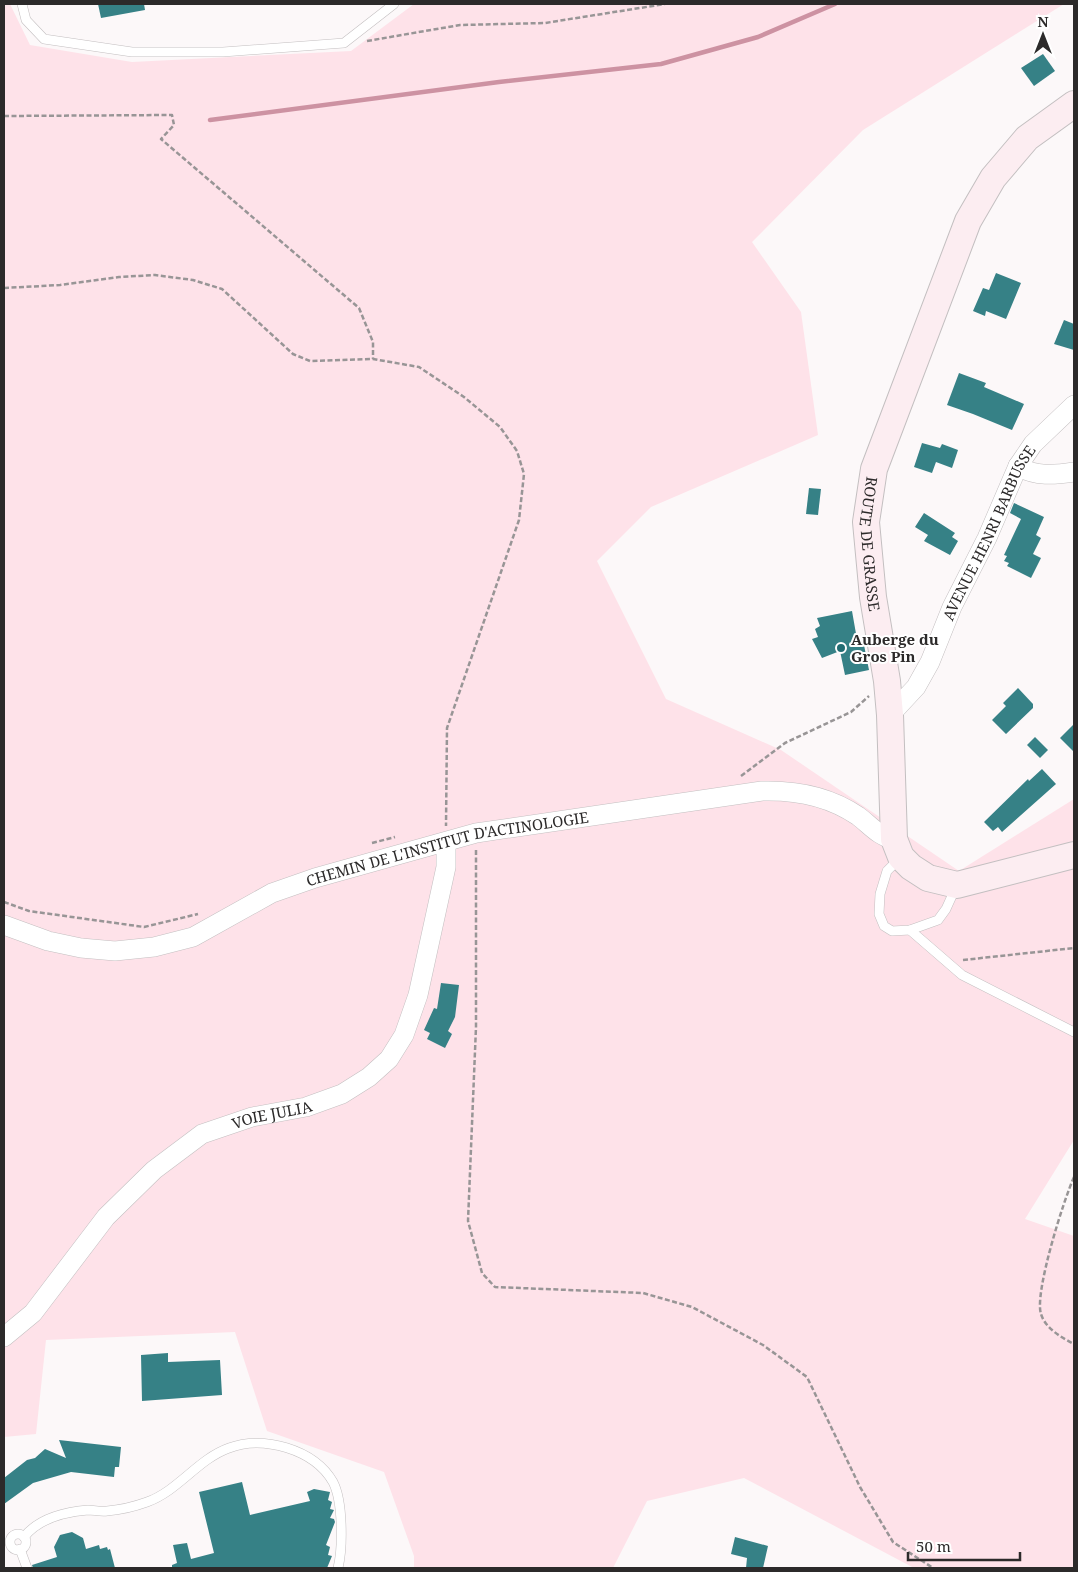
<svg xmlns="http://www.w3.org/2000/svg" width="1078" height="1572" font-family="'Noto Serif',serif">
  <style>
    .green { fill: #fee2e9 }
    .lines { fill: none; stroke-linecap: round; stroke-linejoin: round }
    .stream { stroke: #cd92a2; stroke-width: 4.5 }
    .building { fill: #368186 }
    .service-casing { stroke: #c3bfc0; stroke-width: 10 }
    .minor-casing { stroke: #c3bfc0; stroke-width: 20 }
    .secondary-casing { stroke: #c3bfc0; stroke-width: 28 }
    .path { stroke: #989596; stroke-width: 2.5; stroke-dasharray: 5 2.5; stroke-linecap: butt }
    .service { stroke: #fff; stroke-width: 9 }
    .minor { stroke: #fff; stroke-width: 19 }
    .secondary { stroke: #fcedf1; stroke-width: 26 }
    .poi-dot { fill: #226d73; stroke: #fff; stroke-width: 2 }
    .labels { text-anchor: middle; dominant-baseline: central; stroke-width: 4; stroke-linejoin: round; paint-order: stroke }
    .street-label { font-size: 15px; fill: #2c2a2a; stroke: #fff }
    .poi-label { font-size: 15px; font-weight: bold; fill: #2c2a2a; stroke: #fff; text-anchor: start }
  </style>
  <rect width="100%" height="100%" fill="#fcf8f9"/>
  <polygon class="green" points="4,4 10,4 30,45 132,62 351,51 414,4 1064,4 863,130 752,242 801,312 818,435 651,507 597,561 666,699 781,750 959,871 1074,799 1074,1140 1025,1219 1074,1236 1074,1568 914,1568 744,1478 647,1501 613,1568 414,1568 414,1556 384,1472 267,1431 235,1332 46,1340 36,1434 4,1437"/>
  <g class="lines">
    <polyline class="stream" points="210,120 499,82 661,64 758,37 835,4"/>
  </g>
  <g class="building">
    <polygon points="98,4 144,4 145,10 101,18"/>
    <polygon points="1043,54 1055,71 1034,86 1021,68"/>
    <polygon points="996,273 1021,283 1006,319 986,311 985,316 973,311 983,288 989,290"/>
    <polygon points="1064,320 1074,324 1074,350 1054,344"/>
    <polygon points="959,373 986,383 984,387 1024,404 1012,430 973,414 947,405"/>
    <polygon points="922,443 940,448 942,444 958,450 952,468 936,462 932,473 914,467"/>
    <polygon points="809,488 821,489 818,515 806,514"/>
    <polygon points="1014,503 1044,517 1036,535 1041,538 1033,554 1041,558 1031,578 1007,566 1009,563 1004,561 1007,556 1004,555 1021,519 1010,513"/>
    <polygon points="924,513 955,533 952,537 958,541 950,555 924,541 928,535 915,527"/>
    <polygon points="852,611 858,645 864,645 869,670 845,675 840,651 822,658 812,639 818,637 815,629 820,626 817,618"/>
    <polygon points="1018,688 1033,704 1033,708 1006,734 992,720 1006,706 1003,703"/>
    <polygon points="1074,724 1074,752 1060,738"/>
    <polygon points="1035,737 1048,750 1040,758 1027,745"/>
    <polygon points="1042,769 1056,784 1002,832 998,827 993,831 984,822 1028,779 1029,781"/>
    <polygon points="441,983 459,985 455,1017 448,1031 452,1034 445,1048 427,1039 430,1033 424,1030 434,1008 437,1009"/>
    <polygon points="168,1353 168,1362 220,1360 222,1395 142,1401 141,1355"/>
    <polygon points="59,1440 121,1447 119,1467 115,1467 114,1477 71,1472 33,1483 4,1504 4,1478 27,1460 35,1458 45,1449 66,1458"/>
    <polygon points="242,1482 250,1515 310,1501 307,1492 314,1489 330,1492 328,1500 332,1502 330,1509 334,1510 330,1518 334,1519 335,1522 326,1545 330,1547 328,1555 332,1556 327,1568 172,1568 172,1565 177,1563 173,1545 187,1543 191,1559 214,1553 199,1492"/>
    <polygon points="72,1532 83,1538 86,1549 99,1545 100,1549 107,1547 108,1550 110,1549 115,1568 33,1568 32,1565 57,1557 54,1547 60,1535"/>
    <polygon points="735,1537 768,1546 763,1568 746,1568 747,1558 731,1554"/>
  </g>
  <g class="lines">
    <g class="service-casing">
      <g id="service">
        <polyline points="22,4 26,20 44,39 132,52 223,52 344,43 394,4"/>
        <polyline points="899,859 887,871 880,894 879,914 884,926 892,931 910,930 938,920 946,909 956,887"/>
        <polyline points="910,930 962,975 1074,1032"/>
        <circle cx="18" cy="1542" r="8"/>
        <path d="M24,1537c15,-19 40,-25 64,-27 6,0 13,2 19,1 12,-1 29,-5 40,-9 31,-11 51,-43 82,-54 34,-13 85,1 104,34 10,19 10,65 5,86"/>
        <polyline points="20,1549 27,1568"/>
      </g>
    </g>
    <g class="minor-casing">
      <g id="minor">
        <path d="M1018,466c17,11 37,9 56,6"/>
        <path id="s1" d="M890,715l26,-28 14,-25 22,-55 35,-69 31,-72 15,-22 41,-39"/>
        <path id="s2" d="M4,925l44,16 33,7 34,3 39,-4 39,-10 79,-44 43,-15 161,-45 286,-42c35,-1 67,5 96,25 11,8 22,22 36,23"/>
        <path id="s3" d="M4,1337l29,-24 73,-96 48,-47 48,-36 50,-17 54,-10 36,-13 27,-17 20,-18 15,-24 14,-40 28,-128v-24"/>
      </g>
    </g>
    <g class="secondary-casing">
      <g id="secondary">
        <path id="s4" d="M1074,104l-47,34 -34,40 -25,43 -94,248 -8,53 7,75 14,84 3,34 4,124 7,18 10,10 17,11 29,7 117,-30"/>
      </g>
    </g>
    <g class="path">
      <polyline points="367,41 460,25 545,23 665,4"/>
      <polyline points="4,116 172,115 174,125 161,139 359,308 373,342 373,359"/>
      <polyline points="4,288 60,285 119,277 155,275 193,280 222,289 293,354 310,361 373,359 419,367 464,397 500,427 517,451 524,474 519,520 447,728 446,826"/>
      <polyline points="741,776 785,743 851,712 869,696"/>
      <polyline points="372,843 395,837"/>
      <polyline points="476,850 476,1027 468,1221 482,1273 495,1287 643,1293 692,1307 763,1345 807,1377 860,1487 893,1542 933,1568"/>
      <polyline points="4,902 29,911 144,927 198,914"/>
      <polyline points="963,960 1074,948"/>
      <path d="M1074,1177c-10,22 -40,116 -33,137 4,14 21,24 33,30"/>
    </g>
    <use href="#service" class="service"/>
    <use href="#minor" class="minor"/>
    <use href="#secondary" class="secondary"/>
  </g>
  <circle class="poi-dot" cx="841" cy="648" r="5"/>
  <g class="labels">
    <g class="street-label">
      <text stroke="none"><textPath href="#s1" startOffset="209">AVENUE HENRI BARBUSSE</textPath></text>
      <text stroke="none"><textPath href="#s4" startOffset="501">ROUTE DE GRASSE</textPath></text>
      <text stroke="none"><textPath href="#s2" startOffset="466">CHEMIN DE L'INSTITUT D'ACTINOLOGIE</textPath></text>
      <text stroke="none"><textPath href="#s3" startOffset="358">VOIE JULIA</textPath></text>
    </g>
    <g class="poi-label">
      <text x="851" y="639">Auberge du<tspan x="851" dy="17">Gros Pin</tspan></text>
    </g>
  </g>
  <rect width="1078" height="1572" fill="none" stroke="#2c2a2a" stroke-width="10"/>
  <g transform="translate(1043 35)" stroke="#ffffff" stroke-width="4" paint-order="stroke">
  <path d="M0-4L9 19L0 12L-9 19Z" fill="#2c2a2a"/>
  <text y="-8" font-size="14" font-weight="bold" text-anchor="middle" fill="#2c2a2a">N</text>
  </g>
  <path d="M908 1552v8h112v-8" fill="none" stroke="#2c2a2a" stroke-width="2.5"/>
  <text x="916" y="1552" font-size="15" fill="#2c2a2a" stroke="#ffffff" stroke-width="4" paint-order="stroke">50 m</text>
</svg>
